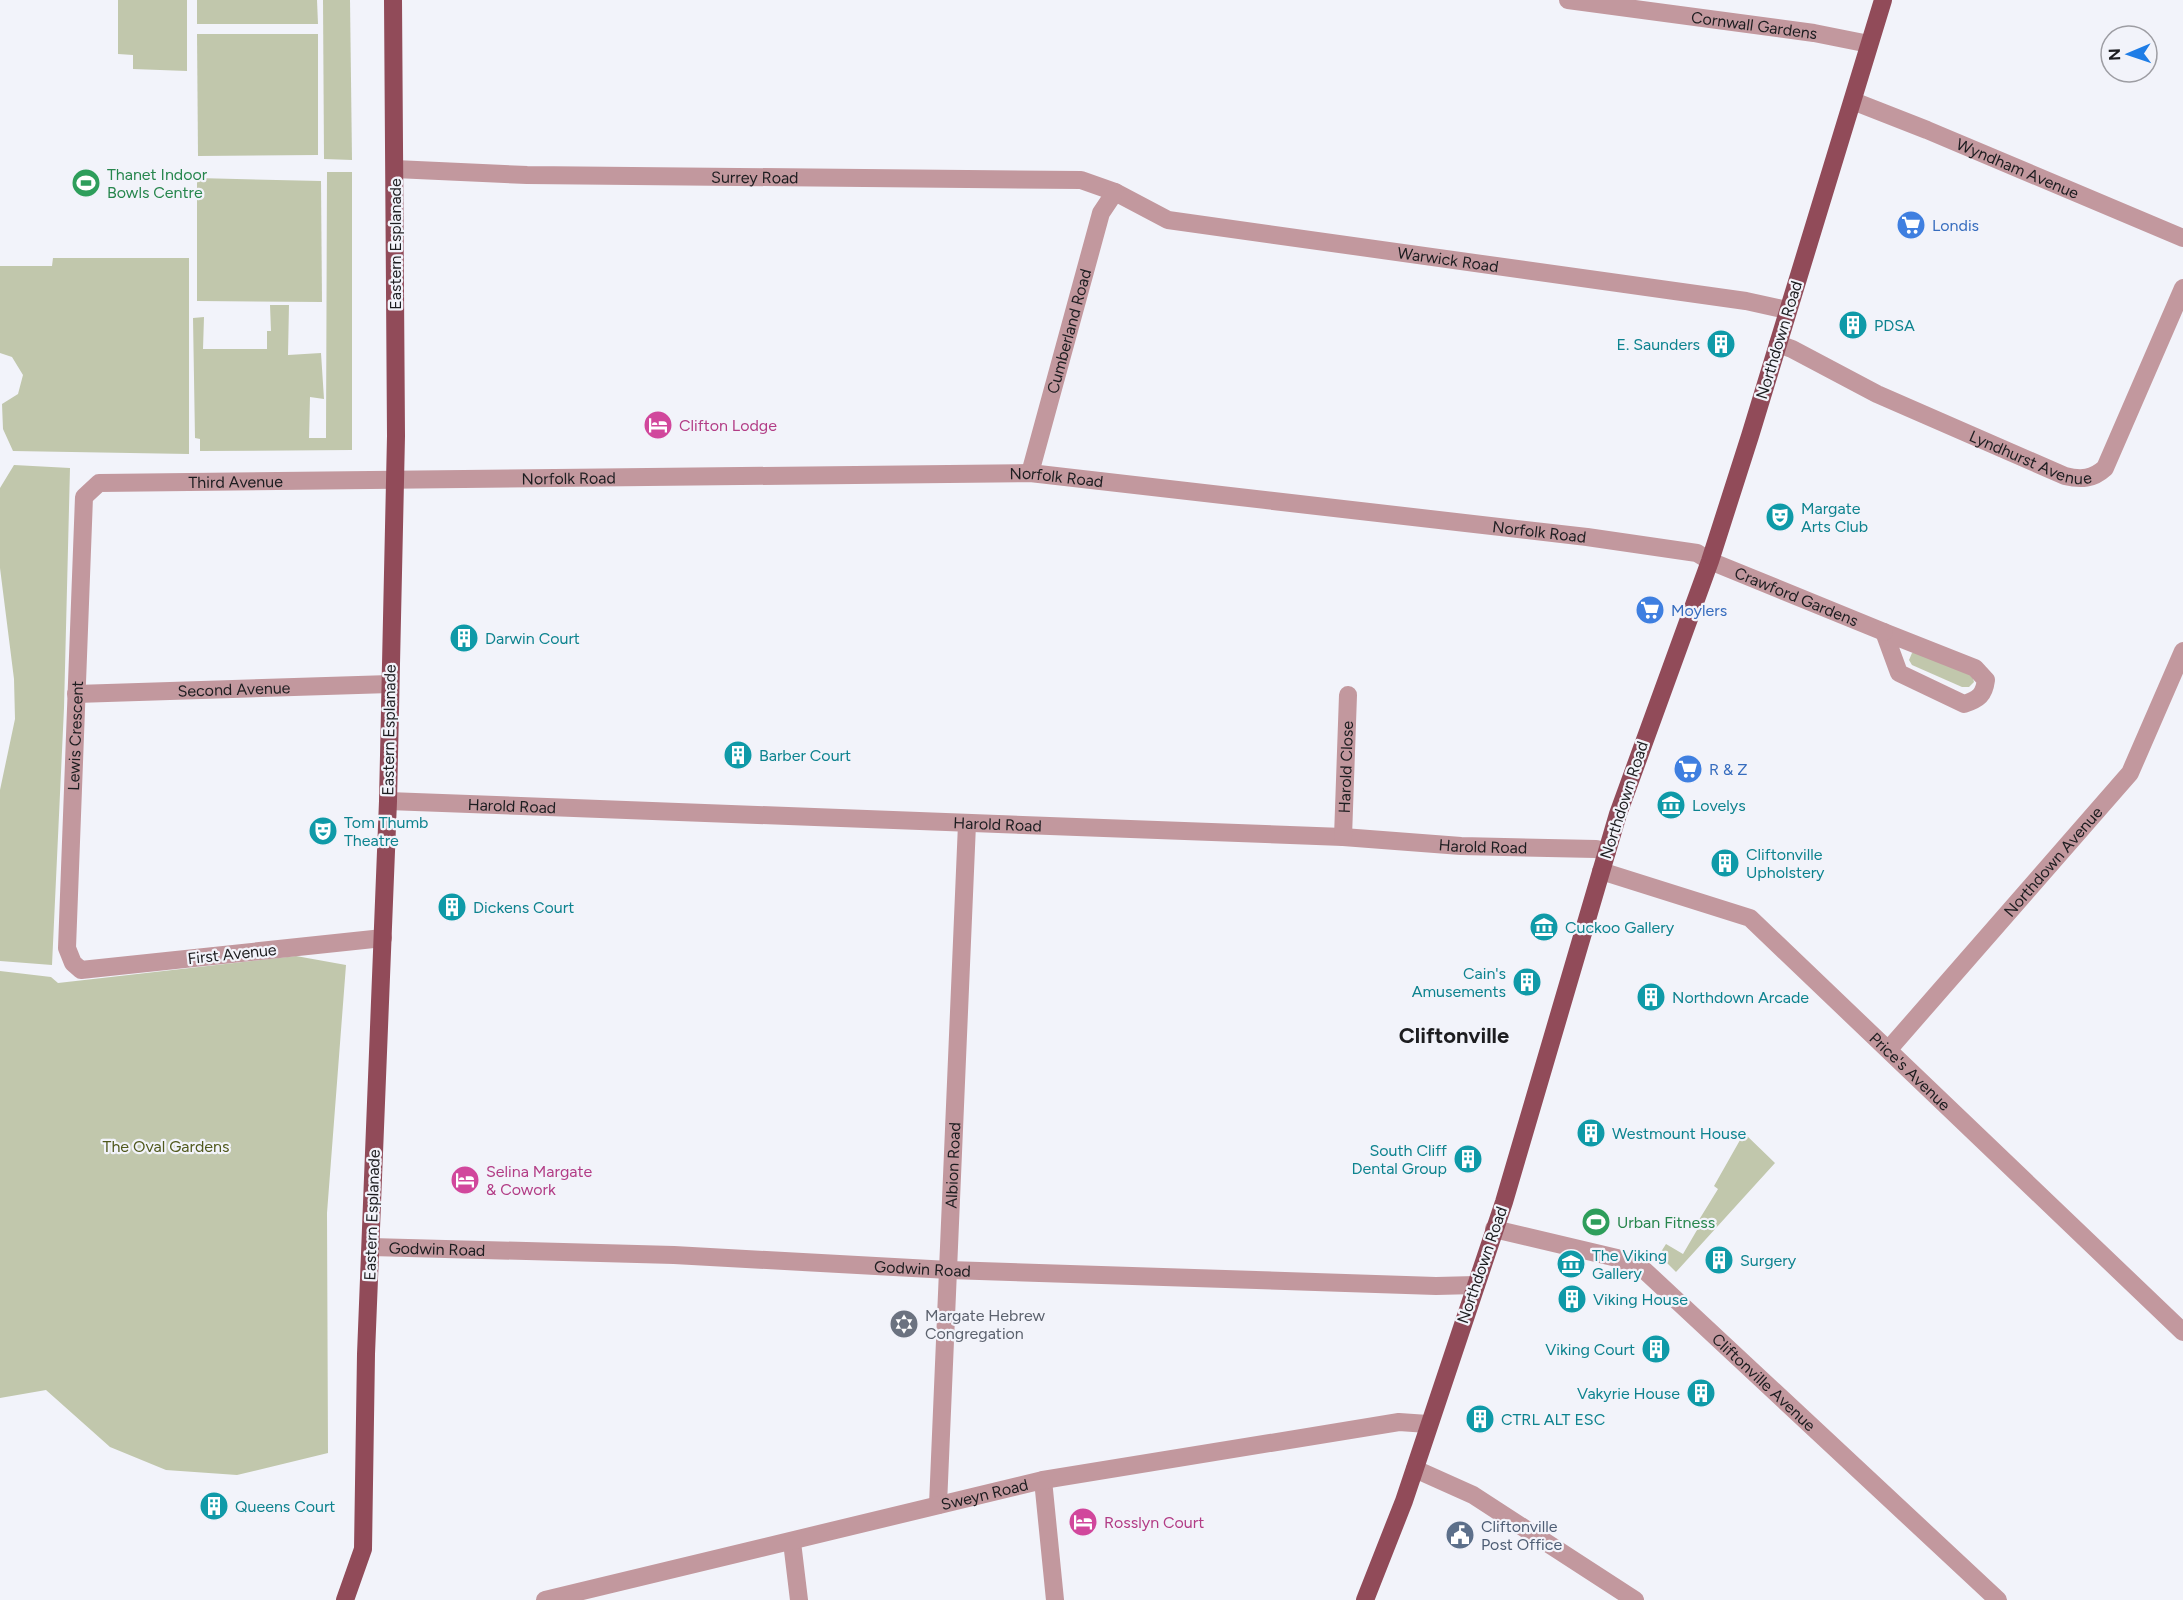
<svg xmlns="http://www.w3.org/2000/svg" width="2183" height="1600" font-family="Figtree,sans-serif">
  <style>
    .green { fill: #c1c7ac }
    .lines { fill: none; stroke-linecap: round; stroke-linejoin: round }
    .minor { stroke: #c2989e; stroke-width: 18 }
    .major { stroke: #914b59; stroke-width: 18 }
    .labels { text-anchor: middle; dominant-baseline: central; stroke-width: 4.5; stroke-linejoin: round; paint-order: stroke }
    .street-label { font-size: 16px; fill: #1d1d20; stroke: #f2f3fa }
    .leisure-label { font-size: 16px; fill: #27864d; stroke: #f2f3fa; text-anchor: start }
    .shop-label { font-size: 16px; fill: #366cbe; stroke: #f2f3fa; text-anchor: start }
    .culture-label { font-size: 16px; fill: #0d838f; stroke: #f2f3fa; text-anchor: start }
    .hotel-label { font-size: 16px; fill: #b23c85; stroke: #f2f3fa; text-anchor: start }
    .park-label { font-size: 16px; fill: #50591d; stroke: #f2f3fa }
    .worship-label { font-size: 16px; fill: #5b616d; stroke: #f2f3fa; text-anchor: start }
    .service-label { font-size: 16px; fill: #4e5e75; stroke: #f2f3fa; text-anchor: start }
    .district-label { font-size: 22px; font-weight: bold; fill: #1d1d20; stroke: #f2f3fa }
  </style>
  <rect width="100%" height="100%" fill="#f2f3fa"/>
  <g class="green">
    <polygon points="118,0 187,0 187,71 133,69 133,55 118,54"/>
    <polygon points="197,0 317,0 318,24 197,24"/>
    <polygon points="323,0 350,0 352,160 324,159"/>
    <polygon points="197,34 318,34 318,155 198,156"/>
    <polygon points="327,172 352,172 352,450 200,451 200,439 195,438 193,318 204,317 203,349 267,349 267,331 271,331 270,305 289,305 288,355 321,353 324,399 310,397 309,438 326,438"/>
    <polygon points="197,178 321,181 322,302 197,301"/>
    <polygon points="53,258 189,258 189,454 13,451 3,429 2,404 18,394 23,375 12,357 0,353 0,266 52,266"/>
    <polygon points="14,465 70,468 64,708 52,965 0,961 0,790 15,719 14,679 0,568 0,488"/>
    <polygon points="1912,653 1917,653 1972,675 1974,682 1969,687 1962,687 1912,665 1909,660"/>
    <polygon points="296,956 346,965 327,1213 328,1453 237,1475 166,1470 110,1447 46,1390 0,1398 0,971 51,977 58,983"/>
    <polygon points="1744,1133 1775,1163 1676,1272 1659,1255 1666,1244 1683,1254 1697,1230 1694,1228 1718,1189 1714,1186"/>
  </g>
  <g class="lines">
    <g class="minor">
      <path id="s1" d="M1568,0l246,33 55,11"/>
      <path id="s2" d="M1853,101l74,29 256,108"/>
      <path id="s3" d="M395,169l132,6 554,5 34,12 53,28 578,81 41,9"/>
      <path id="s4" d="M1778,344l14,5 85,45 188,82c16,4 28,3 40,-8l78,-180"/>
      <path id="s5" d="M1030,473l71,-260 14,-21"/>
      <path d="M1884,632l91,36 11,12c-2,15 -7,19 -22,24l-65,-31z"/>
      <path id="s6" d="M76,694l314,-10"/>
      <path id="s7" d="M388,801l955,36 118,9 135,3 11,3"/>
      <path id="s8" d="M1343,837l5,-142"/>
      <path id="s9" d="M1601,871l149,47 433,414"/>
      <path id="s10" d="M383,938l-302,32 -8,-7 -6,-15 17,-451 15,-14 931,-10 557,64 110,16 13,8 174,71"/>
      <path id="s11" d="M1889,1049l241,-276 53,-122"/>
      <path id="s12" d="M1494,1229l123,29 27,12 354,330"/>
      <path id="s13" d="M371,1247l303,8 275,15 487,16 40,-1"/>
      <polyline points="1415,1469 1473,1495 1635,1600"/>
      <polyline points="1043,1480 1055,1600"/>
      <path id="s14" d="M938,1505l29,-681"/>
      <polyline points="792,1542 799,1600"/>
      <path id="s15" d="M545,1600l498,-120 356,-58 29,2"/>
    </g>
    <g class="major">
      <polyline points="345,1600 363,1549 366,1354 388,801 396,436 393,0"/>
      <polyline points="1365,1600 1404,1501 1504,1202 1618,814 1710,561 1750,436 1883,0"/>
    </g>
  </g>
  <defs>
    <g id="stadium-disc" transform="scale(1.5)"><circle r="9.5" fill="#2e9e5b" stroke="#f2f3fa"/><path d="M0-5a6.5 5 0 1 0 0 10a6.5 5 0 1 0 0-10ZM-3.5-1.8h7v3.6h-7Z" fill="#fff"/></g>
    <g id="supermarket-disc" transform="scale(1.5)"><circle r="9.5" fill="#3f7fe0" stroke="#f2f3fa"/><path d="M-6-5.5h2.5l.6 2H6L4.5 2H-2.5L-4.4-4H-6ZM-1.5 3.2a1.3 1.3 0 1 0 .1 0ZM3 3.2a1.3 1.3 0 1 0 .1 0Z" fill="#fff"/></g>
    <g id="building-disc" transform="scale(1.5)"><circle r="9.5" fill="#0f9aa8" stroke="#f2f3fa"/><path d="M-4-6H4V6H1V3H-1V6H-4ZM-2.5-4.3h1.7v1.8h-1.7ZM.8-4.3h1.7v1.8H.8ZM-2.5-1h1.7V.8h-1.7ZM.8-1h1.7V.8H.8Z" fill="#fff"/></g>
    <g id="hotel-disc" transform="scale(1.5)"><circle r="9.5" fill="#d1479c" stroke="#f2f3fa"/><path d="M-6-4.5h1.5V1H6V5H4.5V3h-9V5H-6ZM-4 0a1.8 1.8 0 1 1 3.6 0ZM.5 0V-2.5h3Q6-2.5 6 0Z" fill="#fff"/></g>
    <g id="theatre-disc" transform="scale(1.5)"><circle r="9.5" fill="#0f9aa8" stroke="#f2f3fa"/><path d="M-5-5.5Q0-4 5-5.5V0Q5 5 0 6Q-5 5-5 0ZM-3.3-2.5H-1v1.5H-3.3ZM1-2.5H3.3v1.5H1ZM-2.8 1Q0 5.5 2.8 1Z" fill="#fff"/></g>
    <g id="museum-disc" transform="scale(1.5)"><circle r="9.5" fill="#0f9aa8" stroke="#f2f3fa"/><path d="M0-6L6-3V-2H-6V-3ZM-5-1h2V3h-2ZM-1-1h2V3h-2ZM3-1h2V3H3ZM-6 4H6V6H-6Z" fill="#fff"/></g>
    <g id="synagogue-disc" transform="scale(1.5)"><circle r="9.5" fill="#6b7280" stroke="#f2f3fa"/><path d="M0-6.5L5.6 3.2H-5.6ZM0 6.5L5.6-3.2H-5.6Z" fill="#fff"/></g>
    <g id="civic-disc" transform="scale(1.5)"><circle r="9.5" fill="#5c6f8a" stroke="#f2f3fa"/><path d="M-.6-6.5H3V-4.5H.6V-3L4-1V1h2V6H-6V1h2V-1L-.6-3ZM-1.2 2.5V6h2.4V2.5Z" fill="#fff"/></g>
  </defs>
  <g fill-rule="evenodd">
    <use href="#stadium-disc" x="86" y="183"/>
    <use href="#supermarket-disc" x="1911" y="225"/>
    <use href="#building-disc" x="1853" y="325"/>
    <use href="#building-disc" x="1721" y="344"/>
    <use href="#hotel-disc" x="658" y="425"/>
    <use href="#theatre-disc" x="1780" y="517"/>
    <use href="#supermarket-disc" x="1650" y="610"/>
    <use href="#building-disc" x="464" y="638"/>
    <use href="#building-disc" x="738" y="755"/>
    <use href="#supermarket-disc" x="1688" y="769"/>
    <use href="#museum-disc" x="1671" y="805"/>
    <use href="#theatre-disc" x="323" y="831"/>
    <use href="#building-disc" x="1725" y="863"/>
    <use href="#building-disc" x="452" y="907"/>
    <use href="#museum-disc" x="1544" y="927"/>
    <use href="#building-disc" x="1527" y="982"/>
    <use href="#building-disc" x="1651" y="997"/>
    <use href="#building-disc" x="1591" y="1133"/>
    <use href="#building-disc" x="1468" y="1159"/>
    <use href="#hotel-disc" x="465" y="1180"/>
    <use href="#stadium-disc" x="1596" y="1222"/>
    <use href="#building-disc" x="1719" y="1260"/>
    <use href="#museum-disc" x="1571" y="1264"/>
    <use href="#building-disc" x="1572" y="1299"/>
    <use href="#synagogue-disc" x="904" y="1324"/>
    <use href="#building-disc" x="1656" y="1349"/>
    <use href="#building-disc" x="1701" y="1393"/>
    <use href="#building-disc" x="1480" y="1419"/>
    <use href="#building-disc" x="214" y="1506"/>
    <use href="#hotel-disc" x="1083" y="1522"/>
    <use href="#civic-disc" x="1460" y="1535"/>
  </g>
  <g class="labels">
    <g class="street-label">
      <text stroke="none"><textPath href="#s1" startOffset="188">Cornwall Gardens</textPath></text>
      <text stroke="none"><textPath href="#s2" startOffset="178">Wyndham Avenue</textPath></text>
      <text stroke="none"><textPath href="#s3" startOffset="360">Surrey Road</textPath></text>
      <text transform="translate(395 244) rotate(-90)">Eastern Esplanade</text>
      <text stroke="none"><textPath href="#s3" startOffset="1065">Warwick Road</textPath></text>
      <text stroke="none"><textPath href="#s5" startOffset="147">Cumberland Road</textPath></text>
      <text transform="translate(1779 340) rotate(-73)">Northdown Road</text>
      <text stroke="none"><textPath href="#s4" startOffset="278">Lyndhurst Avenue</textPath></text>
      <text stroke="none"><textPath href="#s10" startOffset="1760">Norfolk Road</textPath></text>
      <text stroke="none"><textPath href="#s10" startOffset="1272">Norfolk Road</textPath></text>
      <text stroke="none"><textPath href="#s10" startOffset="939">Third Avenue</textPath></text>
      <text stroke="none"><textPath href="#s10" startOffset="2246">Norfolk Road</textPath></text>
      <text stroke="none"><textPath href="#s10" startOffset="2514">Crawford Gardens</textPath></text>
      <text stroke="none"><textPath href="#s6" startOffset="158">Second Avenue</textPath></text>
      <text transform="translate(389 730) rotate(-89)">Eastern Esplanade</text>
      <text stroke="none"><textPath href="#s10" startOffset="543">Lewis Crescent</textPath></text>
      <text stroke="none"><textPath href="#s8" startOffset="70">Harold Close</textPath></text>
      <text transform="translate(1624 800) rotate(-72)">Northdown Road</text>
      <text stroke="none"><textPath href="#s7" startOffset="124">Harold Road</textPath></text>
      <text stroke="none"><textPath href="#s7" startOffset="610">Harold Road</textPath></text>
      <text stroke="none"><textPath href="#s7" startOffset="1096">Harold Road</textPath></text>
      <text stroke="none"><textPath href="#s11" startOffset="249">Northdown Avenue</textPath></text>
      <text transform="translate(232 954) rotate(-6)">First Avenue</text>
      <text stroke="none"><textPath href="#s9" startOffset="378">Price's Avenue</textPath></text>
      <text stroke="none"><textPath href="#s14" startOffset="340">Albion Road</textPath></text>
      <text transform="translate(372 1215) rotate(-88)">Eastern Esplanade</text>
      <text stroke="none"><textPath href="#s13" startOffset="66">Godwin Road</textPath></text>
      <text transform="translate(1482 1265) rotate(-71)">Northdown Road</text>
      <text stroke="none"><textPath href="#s13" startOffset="552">Godwin Road</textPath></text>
      <text stroke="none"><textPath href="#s12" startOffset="320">Cliftonville Avenue</textPath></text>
      <text stroke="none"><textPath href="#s15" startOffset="452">Sweyn Road</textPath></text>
    </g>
    <g class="leisure-label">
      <text x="107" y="174">Thanet Indoor<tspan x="107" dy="18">Bowls Centre</tspan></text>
      <text x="1617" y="1222">Urban Fitness</text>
    </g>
    <g class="shop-label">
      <text x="1932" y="225">Londis</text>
      <text x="1671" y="610">Moylers</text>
      <text x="1709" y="769">R &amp; Z</text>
    </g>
    <g class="culture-label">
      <text x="1874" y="325">PDSA</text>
      <text x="1700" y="344" text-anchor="end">E. Saunders</text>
      <text x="1801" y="508">Margate<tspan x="1801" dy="18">Arts Club</tspan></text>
      <text x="485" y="638">Darwin Court</text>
      <text x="759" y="755">Barber Court</text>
      <text x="1692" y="805">Lovelys</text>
      <text x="344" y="822">Tom Thumb<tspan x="344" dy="18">Theatre</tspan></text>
      <text x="1746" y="854">Cliftonville<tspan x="1746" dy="18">Upholstery</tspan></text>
      <text x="473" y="907">Dickens Court</text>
      <text x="1565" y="927">Cuckoo Gallery</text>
      <text x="1506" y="973" text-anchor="end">Cain's<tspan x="1506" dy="18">Amusements</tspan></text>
      <text x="1672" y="997">Northdown Arcade</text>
      <text x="1612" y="1133">Westmount House</text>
      <text x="1447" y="1150" text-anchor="end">South Cliff<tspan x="1447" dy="18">Dental Group</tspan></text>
      <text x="1592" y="1255">The Viking<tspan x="1592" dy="18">Gallery</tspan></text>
      <text x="1740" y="1260">Surgery</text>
      <text x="1593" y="1299">Viking House</text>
      <text x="1635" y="1349" text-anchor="end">Viking Court</text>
      <text x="1680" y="1393" text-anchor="end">Vakyrie House</text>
      <text x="1501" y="1419">CTRL ALT ESC</text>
      <text x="235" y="1506">Queens Court</text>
    </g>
    <g class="hotel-label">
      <text x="679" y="425">Clifton Lodge</text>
      <text x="486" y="1171">Selina Margate<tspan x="486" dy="18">&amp; Cowork</tspan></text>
      <text x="1104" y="1522">Rosslyn Court</text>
    </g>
    <g class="park-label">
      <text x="166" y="1146">The Oval Gardens</text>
    </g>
    <g class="worship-label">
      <text x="925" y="1315">Margate Hebrew<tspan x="925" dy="18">Congregation</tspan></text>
    </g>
    <g class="service-label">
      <text x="1481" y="1526">Cliftonville<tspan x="1481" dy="18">Post Office</tspan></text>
    </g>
    <g class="district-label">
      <text x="1454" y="1035">Cliftonville</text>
    </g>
  </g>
  <g transform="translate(2129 54) rotate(268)"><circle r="28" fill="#f2f3fa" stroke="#9d9da3" stroke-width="1.5"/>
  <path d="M0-4.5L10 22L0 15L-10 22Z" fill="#1f7de6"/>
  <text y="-9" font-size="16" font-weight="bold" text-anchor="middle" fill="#1d1d20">N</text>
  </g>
</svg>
